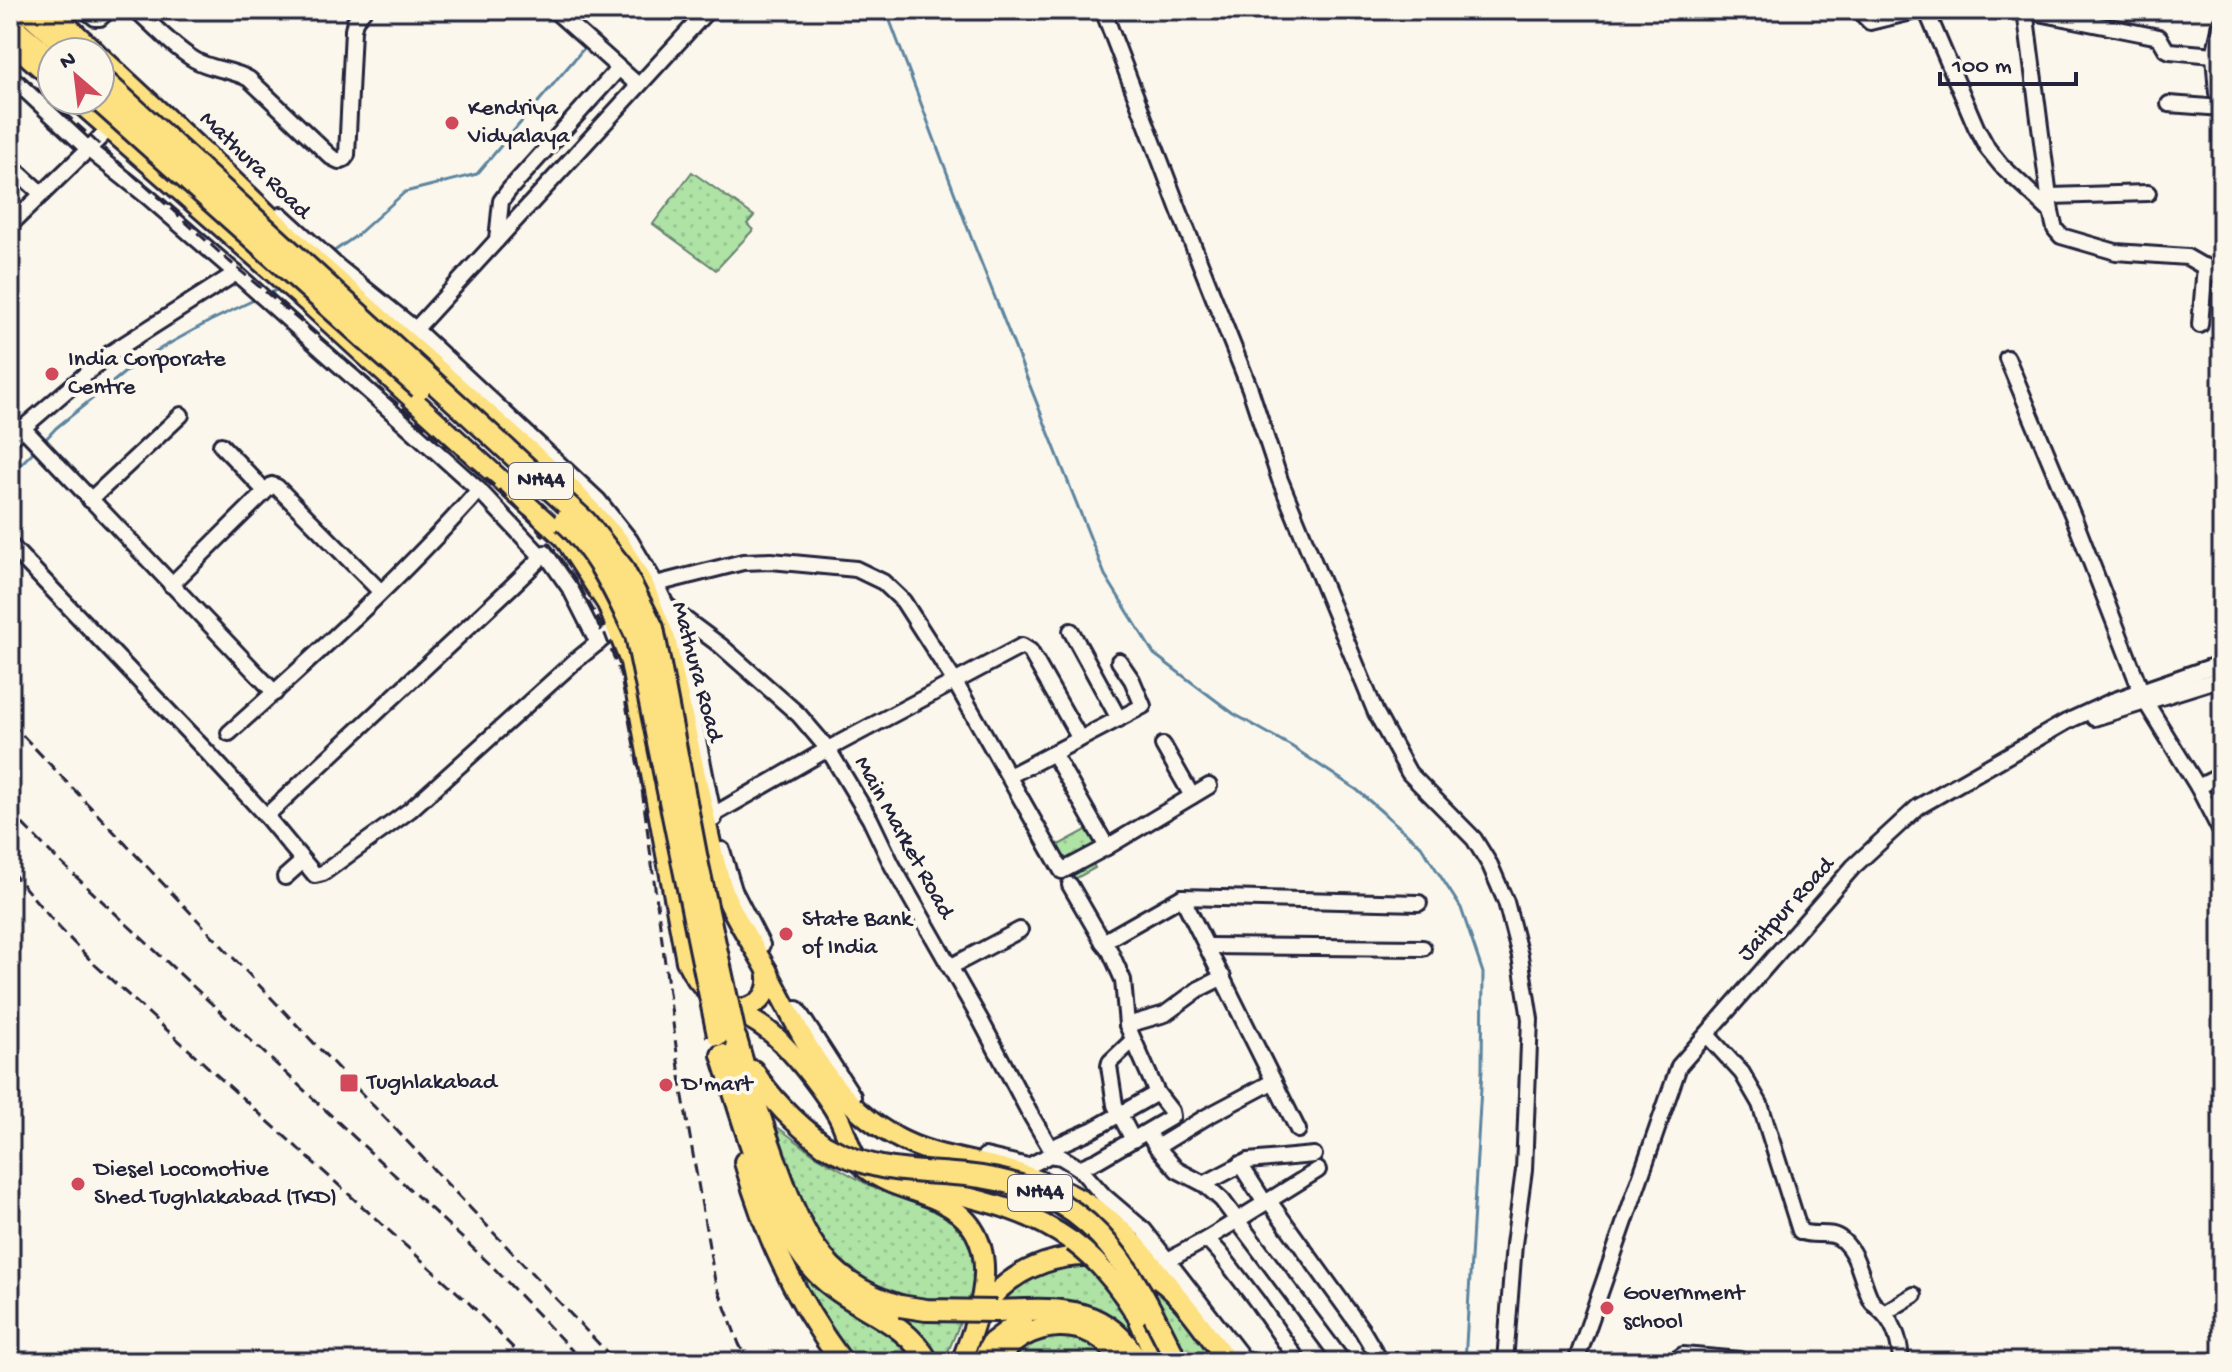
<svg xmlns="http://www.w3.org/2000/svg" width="2232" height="1372" font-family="'Gochi Hand',sans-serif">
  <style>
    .park { fill: url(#park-dots); stroke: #688270; stroke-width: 2 }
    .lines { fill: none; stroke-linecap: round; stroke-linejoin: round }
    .stream { stroke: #5b849f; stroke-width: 3 }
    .minor-casing { stroke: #22223b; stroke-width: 20 }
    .major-casing { stroke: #22223b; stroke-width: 24 }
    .highway-casing { stroke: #22223b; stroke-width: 26 }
    .minor { stroke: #fbf7ec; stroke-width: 14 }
    .major { stroke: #fde080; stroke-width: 18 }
    .highway { stroke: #fde080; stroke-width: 20 }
    .rail { stroke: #22223b; stroke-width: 3; stroke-dasharray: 12 6; stroke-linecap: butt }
    .major-bridge-casing { stroke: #22223b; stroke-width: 24; stroke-linecap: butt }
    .highway-bridge-casing { stroke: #22223b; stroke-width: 26; stroke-linecap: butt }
    .major-bridge { stroke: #fde080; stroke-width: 18 }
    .highway-bridge { stroke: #fde080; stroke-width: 20 }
    .poi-dot { fill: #d1495b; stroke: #fbf7ec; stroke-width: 3 }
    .labels { text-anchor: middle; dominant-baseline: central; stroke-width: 8; stroke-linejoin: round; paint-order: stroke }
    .shield { fill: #fbf7ec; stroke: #636270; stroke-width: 2 }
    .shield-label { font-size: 22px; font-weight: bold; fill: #22223b }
    .poi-label { font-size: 24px; fill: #22223b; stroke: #fbf7ec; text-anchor: start }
    .street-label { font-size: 24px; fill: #22223b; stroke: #fbf7ec }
  </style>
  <defs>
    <pattern id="park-dots" width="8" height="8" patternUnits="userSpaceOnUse" patternTransform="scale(2)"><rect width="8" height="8" fill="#aee3a5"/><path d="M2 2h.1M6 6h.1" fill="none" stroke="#95c28f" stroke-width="1.8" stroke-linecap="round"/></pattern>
  </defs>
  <rect width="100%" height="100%" fill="#fbf7ec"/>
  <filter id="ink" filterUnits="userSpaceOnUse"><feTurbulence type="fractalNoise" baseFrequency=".0125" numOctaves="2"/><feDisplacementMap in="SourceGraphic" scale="16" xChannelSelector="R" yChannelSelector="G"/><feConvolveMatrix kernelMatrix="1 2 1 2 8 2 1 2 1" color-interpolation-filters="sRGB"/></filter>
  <g filter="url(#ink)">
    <g class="park">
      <polygon points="692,172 754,216 747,224 753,230 716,270 653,224"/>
      <polygon points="1097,824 1102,858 1093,863 1095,868 1073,880 1055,847"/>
      <path d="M776,1126l39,29 59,33 58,20 23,15 16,19 6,18 -3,28 -30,74h-4l-43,-45 6,-17c-13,-6 -28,-11 -40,-19 -49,-33 -70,-102 -87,-155z"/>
      <polygon points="1079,1261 1145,1279 1173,1302 1220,1362 1162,1362 1142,1311 1127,1318 1143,1349 1140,1350 994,1305 1033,1273"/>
      <polygon points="792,1263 900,1336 919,1362 856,1362 814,1302"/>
      <polygon points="1081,1335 1114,1362 1005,1362 1030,1337"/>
    </g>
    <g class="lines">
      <g class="stream">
        <polyline points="886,10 971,237 1105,575 1154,654 1234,714 1291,746 1357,790 1421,846 1461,908 1483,973 1482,1070 1465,1362"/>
        <polyline points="330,254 356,236 405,192 477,174 584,48"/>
        <polyline points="266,295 281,288"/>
        <polyline points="44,441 56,428 140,360 210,321 256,299"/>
        <polyline points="10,475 36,449"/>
      </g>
      <g class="minor-casing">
        <g id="minor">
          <polyline points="86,10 95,18 100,18 109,10"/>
          <path d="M136,10c17,15 39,39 59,50 17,10 37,9 54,19l82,78 8,4 5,-2 3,-4 6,-125 2,-9 9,-11"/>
          <polyline points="554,10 638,85"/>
          <polyline points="1103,10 1179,210 1250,389 1280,480 1376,713 1409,773 1474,839 1490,865 1506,902 1520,956 1530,1019 1524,1170 1514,1244 1505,1362"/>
          <polyline points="1862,10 1865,17 1870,22 1920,10"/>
          <polyline points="1926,10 1976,127 1988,149 2001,165 2051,212 2025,10"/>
          <polyline points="2024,10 2159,37 2166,49 2170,51 2214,55"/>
          <polyline points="10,76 89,150 148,197 236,273 421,438 479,490 540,555 537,562 510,588 266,816"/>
          <polyline points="2217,93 2214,55 2222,21"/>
          <polyline points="2169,104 2222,108"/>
          <polyline points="10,165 42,194"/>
          <polyline points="2051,196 2148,193"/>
          <polyline points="2051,212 2055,229 2061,236 2116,252 2187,257 2222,277"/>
          <polyline points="281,215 337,266 415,329 598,500 630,540 656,584 666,605 683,665 714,819"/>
          <polyline points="10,225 109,129"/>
          <polyline points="497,240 501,201 509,190 619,68"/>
          <polyline points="236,273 109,354 23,428 275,693"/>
          <polyline points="2200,325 2205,266"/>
          <polyline points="411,334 708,10"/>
          <polyline points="2007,358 2075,521 2145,701 2198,787 2222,834"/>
          <polyline points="10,439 23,428"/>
          <polyline points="221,445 265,491"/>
          <polyline points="90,500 181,415"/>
          <polyline points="10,545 207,752 266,816 315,875 323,873 410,810 574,662 616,628"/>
          <polyline points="540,555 545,553 571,590 598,643"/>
          <polyline points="656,584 743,562 771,561 856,569 883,582 903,601 955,682 1062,871 1107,847 1209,786"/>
          <polyline points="171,585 272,485 277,487 380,591"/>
          <polyline points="666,605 721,646 799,715 828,749 870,819 892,865 981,1021 1029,1112 1055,1156"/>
          <polyline points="1071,631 1119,719"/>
          <polyline points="2094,718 2222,678"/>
          <path d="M229,733c86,-77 173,-156 250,-243"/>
          <polyline points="1163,745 1192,796"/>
          <polyline points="1053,753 1107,847"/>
          <polyline points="1009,776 1143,706 1132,680 1119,661"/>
          <polyline points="2198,787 2222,775"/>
          <polyline points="713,815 828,749 1022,646 1030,651 1080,739"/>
          <polyline points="722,850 734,890 762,945"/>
          <polyline points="285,877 303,861"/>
          <polyline points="1182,897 1298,1130"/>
          <polyline points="1103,942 1182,897 1419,903"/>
          <polyline points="1208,946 1423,948"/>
          <polyline points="950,967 1020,930"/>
          <polyline points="797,1009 853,1096"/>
          <polyline points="1127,1025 1165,1014 1199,989 1223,977"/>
          <path d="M1710,1038l32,35 18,31 40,127c12,7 31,-2 42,9 18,16 19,42 30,62 4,5 9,8 13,13 12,13 15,30 16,47"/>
          <polyline points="1132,1041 1110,1062 1109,1066 1115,1105 1133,1140"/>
          <polyline points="1147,1132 1157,1147 1177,1170 1204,1184 1222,1200 1343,1362"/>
          <polyline points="1157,1147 1206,1117 1274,1081"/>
          <polyline points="1051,1148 1092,1130 1157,1093 1127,1025 1123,980 1110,951 1103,942 1070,885"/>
          <polyline points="985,1156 1028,1166"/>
          <polyline points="1240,1164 1265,1203"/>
          <polyline points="1079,1168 1098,1160 1170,1118 1172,1116 1171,1111 1157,1093"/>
          <polyline points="1021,1170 1050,1155 1061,1157 1079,1168 1103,1195 1144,1230 1246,1362"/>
          <polyline points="1204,1184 1248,1161 1314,1155"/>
          <polyline points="1269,1201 1362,1330 1381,1362"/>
          <polyline points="1207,1239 1318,1170"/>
          <polyline points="1168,1260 1207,1239 1220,1253 1256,1300 1299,1362"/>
          <polyline points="1884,1313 1914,1295"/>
          <polyline points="1397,1362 1398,1361"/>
          <polyline points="1576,1362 1679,1066 1853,867 1918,807 2066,722 2112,701 2222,663"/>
          <polyline points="1673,1362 1683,1355 1741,1360 1743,1362"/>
        </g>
      </g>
      <g class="major-casing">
        <g id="major">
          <polyline points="51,10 96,52"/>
          <polyline points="10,41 52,78"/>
          <path d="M100,56l110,102 105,102 252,224 52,57 26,46 21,52 48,218c3,12 6,24 10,35 11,28 30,54 44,80 35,64 60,129 128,165 32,18 70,22 105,31 35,10 70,23 99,44 31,22 55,56 78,85"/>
          <path d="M76,100l232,203 256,235 43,66 23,58 56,299c23,50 63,47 96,82 18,18 43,50 56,73 10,18 11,38 28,53 20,16 49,21 73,32 70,33 43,106 22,161"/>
          <path d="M729,1007c25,6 44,-11 38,-37"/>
          <path d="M926,1187c54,13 101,22 147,55"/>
          <path d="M982,1311c15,-24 36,-39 62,-48 48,-17 102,-2 135,35 18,20 33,43 49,64"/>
          <polyline points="1137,1316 1157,1362"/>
        </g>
      </g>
      <g class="highway-casing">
        <g id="highway">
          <polyline points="26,10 72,52"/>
          <polyline points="10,24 52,60"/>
          <path d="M736,1039c11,40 24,79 38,118 26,73 45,124 126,149"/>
          <path d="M722,1055c23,68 45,164 94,217 35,37 87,44 112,90"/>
          <path d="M753,1071c19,30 42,52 71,74"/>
          <path d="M745,1162c20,72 52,140 97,200"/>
          <path d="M997,1311c58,-2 109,-8 141,51"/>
          <polyline points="982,1362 992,1343 1021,1321"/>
          <path d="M996,1362c28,-46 99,-50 126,0"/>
        </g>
      </g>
      <use href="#minor" class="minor"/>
      <use href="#major" class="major"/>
      <use href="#highway" class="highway"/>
      <g class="rail">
        <polyline points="10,64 229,261 503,493 531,521 556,552 580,587 601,624 620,673 641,782 682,1091 715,1281 739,1344 748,1362"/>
        <polyline points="10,722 616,1362"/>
        <polyline points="10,811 56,858 492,1266 583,1362"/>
        <polyline points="10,870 54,922 94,964 468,1302 527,1362"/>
      </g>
      <g class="major-bridge-casing">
        <path id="major-bridge" d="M1073,1242c27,20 47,46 64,74"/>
      </g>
      <g class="highway-bridge-casing">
        <g id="highway-bridge">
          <polyline points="100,77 586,522 622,567 653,628 698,865 734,1031"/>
          <polyline points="98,100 420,388"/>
          <path d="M564,521c34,31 52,73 72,114l82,400"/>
          <path d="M824,1145c51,29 87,25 142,30 125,13 161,85 211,187"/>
          <polyline points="900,1306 926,1310 997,1311"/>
        </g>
      </g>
      <use href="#major-bridge" class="major-bridge"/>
      <use href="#highway-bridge" class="highway-bridge"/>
    </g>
  </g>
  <g class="poi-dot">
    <circle cx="452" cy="123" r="8"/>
    <circle cx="52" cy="374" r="8"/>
    <circle cx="786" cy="934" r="8"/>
    <rect x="339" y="1073" width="20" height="20" rx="4"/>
    <circle cx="666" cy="1085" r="8"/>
    <circle cx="78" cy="1184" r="8"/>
    <circle cx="1607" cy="1308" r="8"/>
  </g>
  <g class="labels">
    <g class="shield">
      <rect x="509" y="463" width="64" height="36" rx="6"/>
      <rect x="1008" y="1175" width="64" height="36" rx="6"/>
    </g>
    <g class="shield-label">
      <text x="541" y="481">NH44</text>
      <text x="1040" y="1193">NH44</text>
    </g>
    <g class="poi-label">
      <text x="468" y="109">Kendriya<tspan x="468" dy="28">Vidyalaya</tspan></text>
      <text x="68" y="360">India Corporate<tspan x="68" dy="28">Centre</tspan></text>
      <text x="802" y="920">State Bank<tspan x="802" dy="28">of India</tspan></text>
      <text x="367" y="1083">Tughlakabad</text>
      <text x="682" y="1085">D'mart</text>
      <text x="94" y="1170">Diesel Locomotive<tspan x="94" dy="28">Shed Tughlakabad (TKD)</tspan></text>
      <text x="1623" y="1294">Government<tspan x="1623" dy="28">school</tspan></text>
    </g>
    <g class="street-label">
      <text transform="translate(254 166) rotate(44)">Mathura Road</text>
      <text transform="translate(696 672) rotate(75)">Mathura Road</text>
      <text transform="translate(903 838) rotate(61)">Main Market Road</text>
      <text transform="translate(1787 910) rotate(-48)">Jaitpur Road</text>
    </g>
  </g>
  <rect width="2232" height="1372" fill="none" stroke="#fbf7ec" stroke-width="40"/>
  <rect x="20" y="20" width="2192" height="1332" fill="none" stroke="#22223b" stroke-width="3" filter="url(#ink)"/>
  <g transform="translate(76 76) rotate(332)"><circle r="38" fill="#fbf7ec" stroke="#a4a2a5" stroke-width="2"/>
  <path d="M0-6L14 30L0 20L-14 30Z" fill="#d1495b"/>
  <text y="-12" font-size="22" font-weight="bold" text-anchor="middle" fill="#22223b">N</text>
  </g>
  <path d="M1940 72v12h136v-12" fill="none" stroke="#22223b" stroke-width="4"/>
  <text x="1952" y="72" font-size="24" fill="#22223b" stroke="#fbf7ec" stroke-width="6" paint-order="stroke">100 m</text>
</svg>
